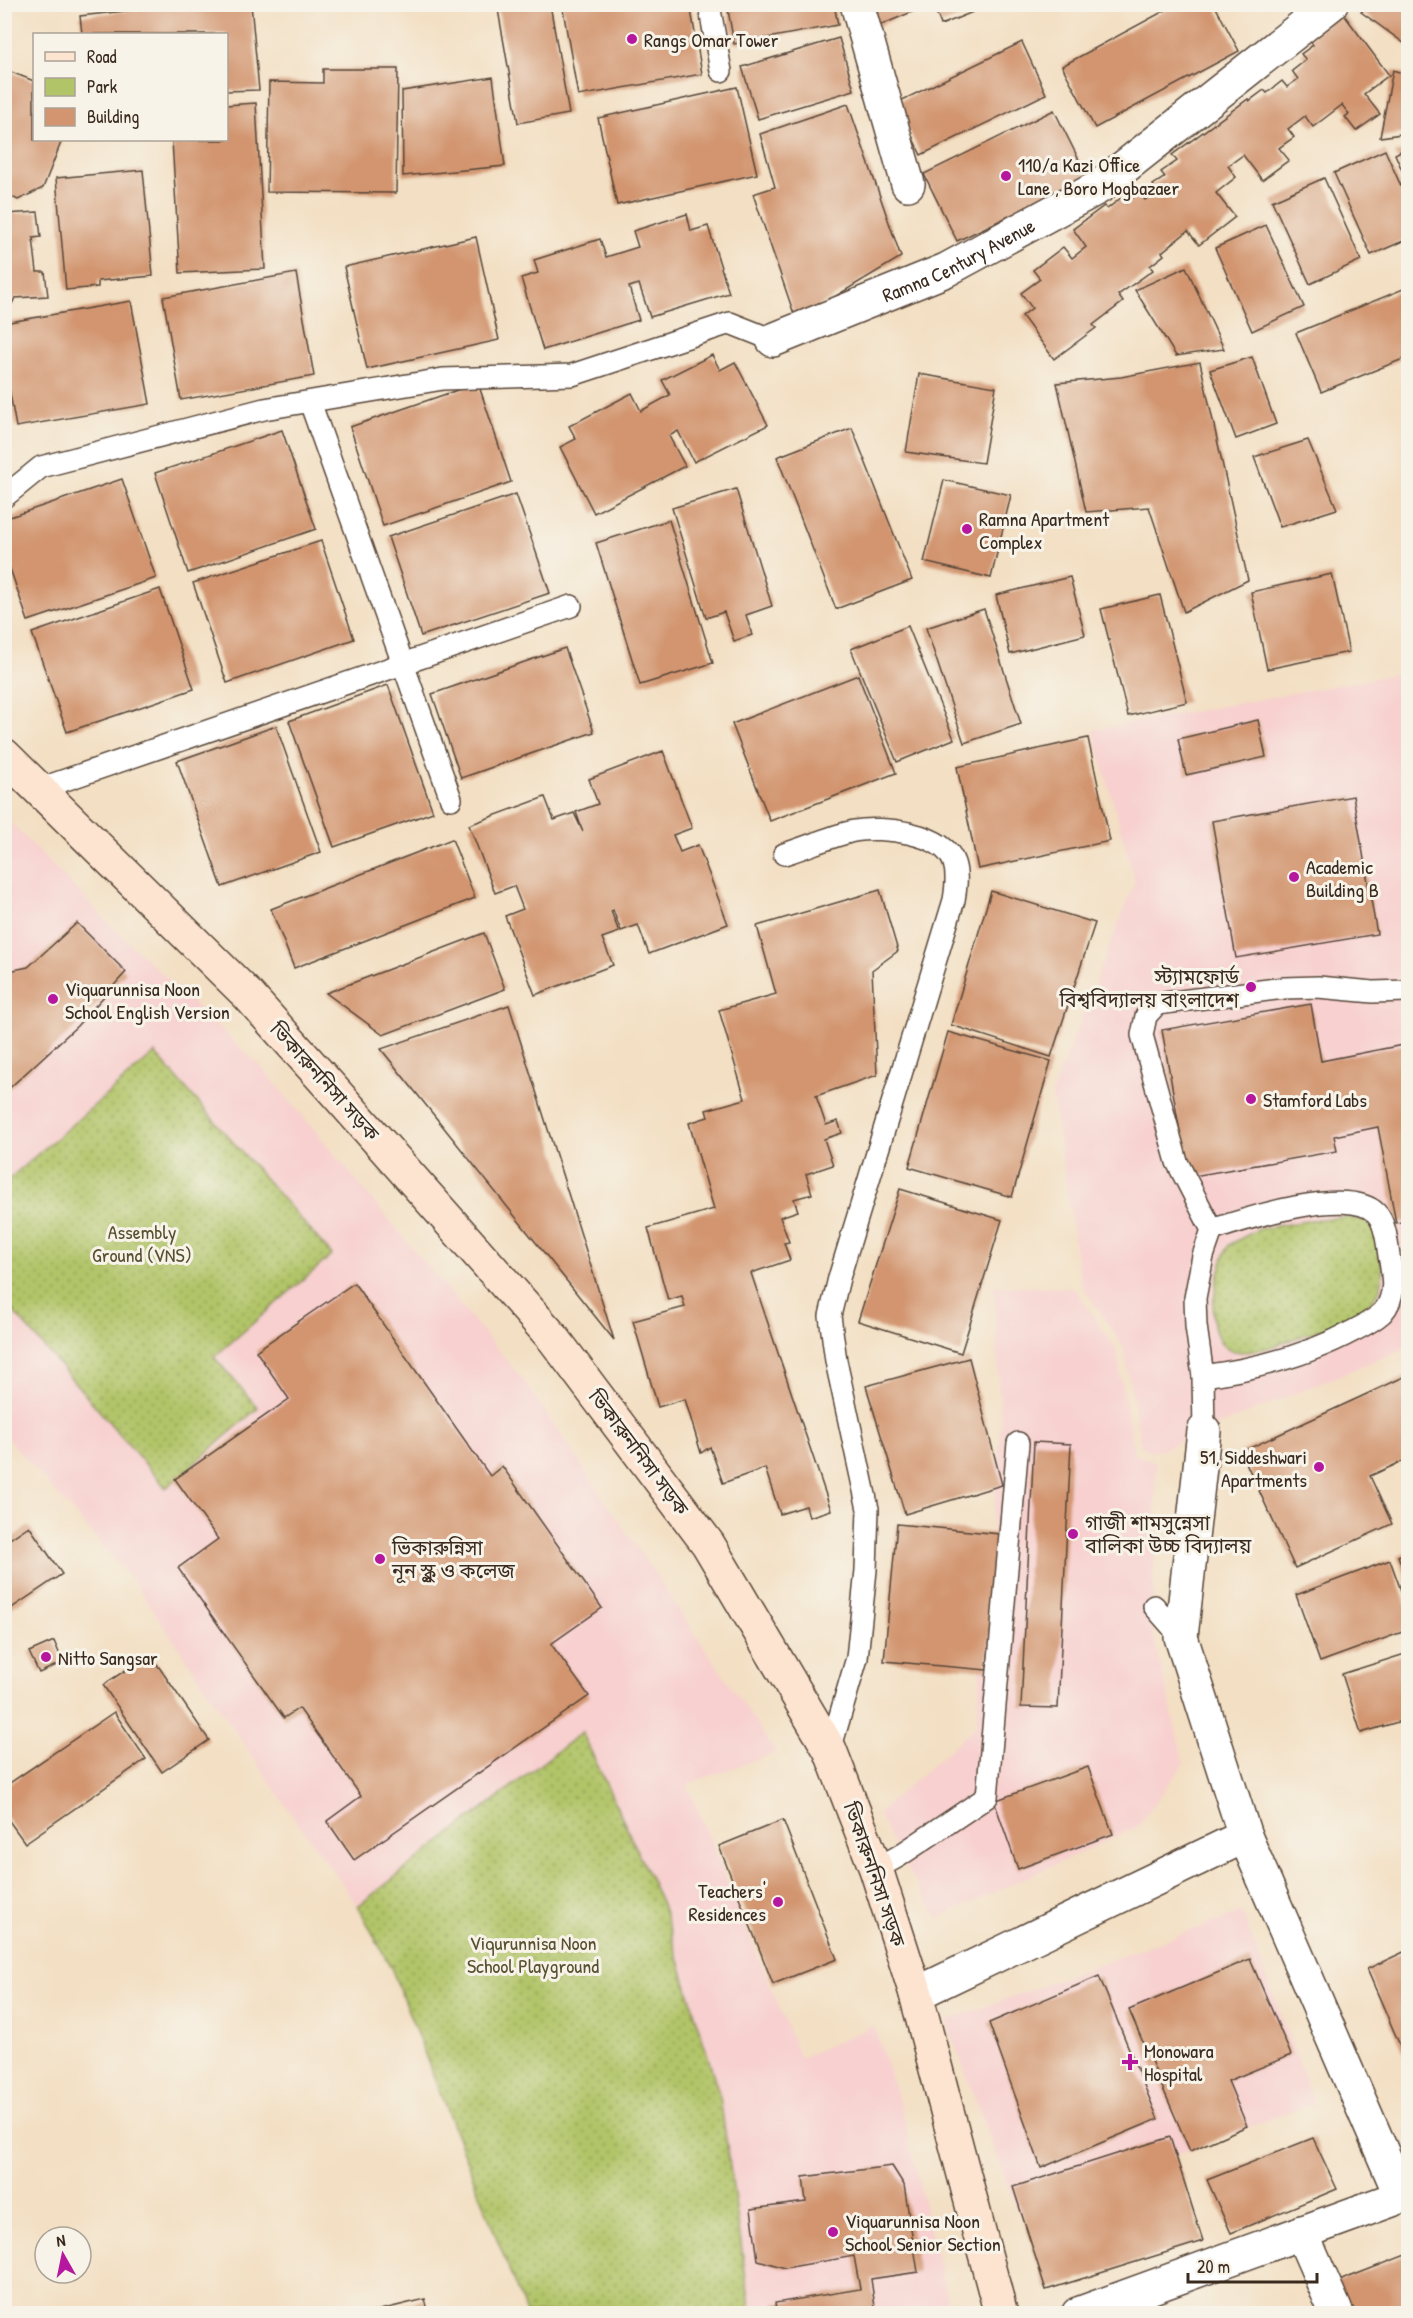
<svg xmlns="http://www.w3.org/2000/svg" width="1413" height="2318" font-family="'Patrick Hand','Noto Sans Bengali',sans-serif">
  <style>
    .built { fill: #f7d0cf }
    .green { fill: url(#green-dots); stroke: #767742; stroke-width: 1.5 }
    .building { fill: #d2956f }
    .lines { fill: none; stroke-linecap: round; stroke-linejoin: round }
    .lane-casing { stroke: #574537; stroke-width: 24 }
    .street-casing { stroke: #574537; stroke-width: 36 }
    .secondary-casing { stroke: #574537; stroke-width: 36 }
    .lane { stroke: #fff; stroke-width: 21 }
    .street { stroke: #fff; stroke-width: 33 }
    .secondary { stroke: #fde4d1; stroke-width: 33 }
    .poi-dot { fill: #b5179e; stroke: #f7f3e8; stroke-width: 2 }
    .labels { text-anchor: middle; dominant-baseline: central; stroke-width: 6; stroke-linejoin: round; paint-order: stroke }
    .poi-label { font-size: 20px; fill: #3b2a1e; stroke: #f7f3e8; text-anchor: start }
    .street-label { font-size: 20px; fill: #3b2a1e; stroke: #f7f3e8 }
    .park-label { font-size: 20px; fill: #585030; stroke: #f7f3e8 }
  </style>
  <defs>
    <pattern id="green-dots" width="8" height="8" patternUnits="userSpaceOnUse" patternTransform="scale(1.5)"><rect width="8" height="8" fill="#b1c467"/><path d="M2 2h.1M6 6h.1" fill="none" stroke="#919f54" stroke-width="1.8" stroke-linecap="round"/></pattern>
  </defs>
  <rect width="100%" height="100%" fill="#f7f3e8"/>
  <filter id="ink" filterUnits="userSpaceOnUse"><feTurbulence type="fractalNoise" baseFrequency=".0167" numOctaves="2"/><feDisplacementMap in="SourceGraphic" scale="12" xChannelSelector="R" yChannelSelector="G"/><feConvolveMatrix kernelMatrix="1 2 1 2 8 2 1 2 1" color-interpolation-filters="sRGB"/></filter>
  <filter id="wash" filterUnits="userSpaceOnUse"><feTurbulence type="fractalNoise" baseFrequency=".008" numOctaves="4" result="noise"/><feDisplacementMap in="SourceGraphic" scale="24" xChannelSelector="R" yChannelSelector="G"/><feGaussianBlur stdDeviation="1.35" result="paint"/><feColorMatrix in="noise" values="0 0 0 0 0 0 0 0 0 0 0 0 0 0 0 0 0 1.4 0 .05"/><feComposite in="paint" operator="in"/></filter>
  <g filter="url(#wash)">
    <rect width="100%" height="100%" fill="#f3dfc3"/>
    <g class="built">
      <polygon points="1408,672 1408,1347 1154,1452 1141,1446 1123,1346 1081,1284 1052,1093 1135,881 1093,730"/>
      <polygon points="4,816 123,937 265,1071 527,1385 776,1753 687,1784 800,2058 874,2026 902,2111 950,2313 526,2313 392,1970 358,1906 295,1819 134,1582 5,1435"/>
      <polygon points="994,1286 1074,1288 1116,1349 1134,1453 1156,1463 1153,1634 1184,1763 1137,1827 938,1918 899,1856 878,1813 976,1726 1001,1424"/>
      <polygon points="1242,1912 1314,2103 1018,2213 946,2021"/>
    </g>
    <g class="green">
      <polygon points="155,1053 332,1255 214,1357 258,1408 166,1488 5,1302 4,1183"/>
      <path d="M1344,1217c24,2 32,6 35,31 2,15 7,31 -1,45 -15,26 -46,33 -73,42 -17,6 -43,17 -61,17 -50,1 -27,-82 -15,-107l29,-16 61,-10z"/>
      <polygon points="582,1732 662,1904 720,2097 751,2313 526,2313 392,1970 358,1906"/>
    </g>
    <g id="blocks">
      <g class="building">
        <polygon points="189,4 251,4 259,90 226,91 226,34 82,34 80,16"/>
        <polygon points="497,4 550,4 569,114 518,123"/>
        <polygon points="562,4 690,4 702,74 578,96"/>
        <polygon points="727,4 834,4 838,25 734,44"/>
        <polygon points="867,4 931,4 876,27"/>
        <polygon points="933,4 990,4 990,5 941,25"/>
        <polygon points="1177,4 1214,4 1239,51 1095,128 1062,66"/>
        <polygon points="1370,5 1408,5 1408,46 1361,12"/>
        <polygon points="1342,12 1389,75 1364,94 1380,114 1356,131 1345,117 1349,114 1342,105 1313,127 1305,116 1288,129 1294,137 1279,148 1289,160 1262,180 1243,155 1228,166 1236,177 1216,193 1235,217 1199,245 1188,231 1162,252 1164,255 1150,266 1153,270 1118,295 1123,302 1093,325 1096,328 1054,359 1022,316 1032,308 1021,293 1040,279 1033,270 1063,247 1072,258 1086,247 1073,229 1104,206 1107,209 1122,197 1126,203 1139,193 1145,200 1157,191 1153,185 1165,177 1161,172 1177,161 1172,155 1248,99 1249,101 1264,90 1267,93 1282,81 1287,87 1298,79 1292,71 1306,60 1301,54 1313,45 1308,38"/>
        <polygon points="839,38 854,90 758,119 742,67"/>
        <polygon points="1022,42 1046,94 921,155 896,103"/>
        <polygon points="323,69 398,69 396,193 267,192 269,82 323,83"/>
        <polygon points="6,70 34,81 34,140 62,140 43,188 18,200 4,193"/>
        <polygon points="1393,70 1408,75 1408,133 1380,137"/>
        <polygon points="493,77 505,166 403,176 402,91"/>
        <polygon points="737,87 757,174 617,205 598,118"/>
        <polygon points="256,103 265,269 180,273 172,140 226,140 226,105"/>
        <polygon points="848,104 901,257 796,320 753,194 775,187 760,134"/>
        <polygon points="1054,110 1088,178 957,241 924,174"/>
        <polygon points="1408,147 1408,184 1395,154"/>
        <polygon points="1385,150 1408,202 1408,239 1371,255 1334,173"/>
        <polygon points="143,170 153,276 98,281 98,287 66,290 56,178"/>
        <polygon points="1324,178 1361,260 1310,284 1272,201"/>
        <polygon points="38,212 41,237 33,238 37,272 45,272 48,296 15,298 12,304 4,303 4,214"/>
        <polygon points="687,214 691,231 708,226 729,293 650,317 639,284 629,287 639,320 543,350 521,278 538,273 534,260 600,239 606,257 638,247 633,231"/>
        <polygon points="1266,225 1304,307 1252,331 1215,248"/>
        <polygon points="476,237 499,340 367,369 344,267"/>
        <polygon points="1186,267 1224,349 1176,356 1135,290"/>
        <polygon points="296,273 314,376 181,400 163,297"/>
        <polygon points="1408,287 1408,357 1321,392 1296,333"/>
        <polygon points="131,301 150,404 16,427 4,360 4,323"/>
        <polygon points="712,355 720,370 735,362 768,425 694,462 678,431 669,436 685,466 594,513 560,447 576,439 569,426 632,393 641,411 670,395 662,380"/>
        <polygon points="1252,357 1276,424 1236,439 1210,370"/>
        <polygon points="1200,362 1248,580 1184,612 1149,507 1086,512 1057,383 1121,377"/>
        <polygon points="919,374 996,387 983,463 906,452"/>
        <polygon points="478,383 511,482 383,526 350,427"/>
        <polygon points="852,428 912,580 836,609 777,457"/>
        <polygon points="282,430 316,529 188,573 155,473"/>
        <polygon points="1308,440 1337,509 1280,527 1254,457"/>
        <polygon points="122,479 156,578 28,621 4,551 4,519"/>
        <polygon points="944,480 1011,495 991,578 924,562"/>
        <polygon points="736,489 772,606 746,615 752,635 734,641 724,612 706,618 672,508"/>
        <polygon points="516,494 550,593 421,636 388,537"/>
        <polygon points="669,520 713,663 640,685 596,543"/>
        <polygon points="321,541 354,639 227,683 193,583"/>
        <polygon points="1332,574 1349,652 1267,669 1251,592"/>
        <polygon points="1070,577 1085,635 1010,654 996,595"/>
        <polygon points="160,589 194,689 67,732 32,633"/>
        <polygon points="1160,595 1187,702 1128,716 1101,609"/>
        <polygon points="984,609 1021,724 964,743 926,628"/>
        <polygon points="908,626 954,739 897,762 851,649"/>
        <polygon points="565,648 594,732 461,778 432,694"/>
        <polygon points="858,675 896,773 770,821 732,724"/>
        <polygon points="388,685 433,812 334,847 289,721"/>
        <polygon points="1258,720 1266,757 1186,775 1178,739"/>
        <polygon points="276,726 321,852 222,887 177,761"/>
        <polygon points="1088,738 1110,841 978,869 957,767"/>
        <polygon points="663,751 692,828 673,835 680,852 698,845 728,924 649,954 638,925 621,931 613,910 611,911 619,932 602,938 613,965 535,995 505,916 523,909 514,886 495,893 469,825 545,797 554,820 574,813 583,832 576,812 598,804 589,779"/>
        <polygon points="1353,796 1377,934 1236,958 1212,821"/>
        <polygon points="452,839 475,898 294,968 271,909"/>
        <polygon points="880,890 898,951 872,970 877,1075 816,1096 826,1125 838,1121 842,1133 824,1139 833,1165 806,1174 812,1194 794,1199 798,1211 780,1217 789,1242 784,1243 790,1260 751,1273 831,1510 809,1517 806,1506 780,1514 765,1468 723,1483 710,1447 701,1453 685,1399 658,1407 633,1321 685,1307 682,1296 668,1300 648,1228 714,1209 689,1123 708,1117 706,1110 745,1099 719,1010 776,994 757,926"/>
        <polygon points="991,891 1095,923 1051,1057 951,1025"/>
        <polygon points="77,923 126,972 77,1026 4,1093 4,972 28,967"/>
        <polygon points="484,933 505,989 383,1035 326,993"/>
        <polygon points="1311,1004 1321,1061 1408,1044 1408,1221 1396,1223 1378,1127 1334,1136 1337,1151 1188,1177 1162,1030"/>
        <polygon points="509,1005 614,1340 381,1049"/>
        <polygon points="948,1032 1051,1061 1012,1197 909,1167"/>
        <polygon points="900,1189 1002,1220 961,1353 858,1321"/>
        <polygon points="354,1283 490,1476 502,1466 602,1608 551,1644 589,1696 354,1860 327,1821 361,1796 299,1708 284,1718 178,1568 218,1539 175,1479 289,1399 256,1351"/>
        <polygon points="969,1358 1002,1485 905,1514 866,1386"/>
        <polygon points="1408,1375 1408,1459 1370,1476 1392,1524 1295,1568 1241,1452"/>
        <polygon points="1034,1442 1071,1444 1058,1708 1021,1707"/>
        <polygon points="897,1524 1000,1534 987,1670 884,1661"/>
        <polygon points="29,1526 62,1574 4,1613 4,1543"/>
        <polygon points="1408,1552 1408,1583 1398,1556"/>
        <polygon points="1390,1560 1408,1610 1408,1630 1320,1662 1296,1595"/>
        <polygon points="54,1641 63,1662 39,1673 29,1652"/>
        <polygon points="1408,1653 1408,1719 1361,1733 1342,1674"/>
        <polygon points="150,1654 209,1740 162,1772 103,1685"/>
        <polygon points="114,1712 146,1759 25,1843 4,1814 4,1787"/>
        <polygon points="1088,1767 1113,1834 1018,1869 994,1801"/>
        <polygon points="783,1820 837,1959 773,1984 719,1846"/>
        <polygon points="1408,1950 1408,2064 1367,1969"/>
        <polygon points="1250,1959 1291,2055 1228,2081 1247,2126 1190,2151 1129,2010"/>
        <polygon points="1099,1976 1158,2119 1041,2168 989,2023"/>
        <polygon points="1170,2137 1203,2241 1046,2290 1013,2187"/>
        <polygon points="1313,2138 1337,2189 1231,2233 1207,2180"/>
        <polygon points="892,2166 904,2185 918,2272 871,2279 876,2314 777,2314 775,2303 860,2289 854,2256 785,2268 758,2260 751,2209 806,2202 803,2177"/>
        <polygon points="1408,2254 1408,2314 1346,2314 1334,2283"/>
        <polygon points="425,2299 429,2314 369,2314 368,2313"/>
      </g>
    </g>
  </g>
  <g filter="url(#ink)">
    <use href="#blocks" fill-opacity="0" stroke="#574537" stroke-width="1.5"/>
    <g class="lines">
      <g class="lane-casing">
        <g id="lane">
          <polyline points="709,4 721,71"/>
          <polyline points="310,402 451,799"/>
          <polyline points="4,497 41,467 264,409 443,379 572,375 730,323 773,340"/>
          <polyline points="39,789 571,606"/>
          <path d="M784,854c23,-7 47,-18 70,-23 27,-5 90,1 100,32 4,12 2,25 0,37l-115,378 -9,38 6,45 32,148 -2,61 -9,88 -27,92"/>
          <path d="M1203,1376c53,-7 104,-20 152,-46 10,-5 19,-10 27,-17 15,-16 11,-37 7,-57 -2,-13 -3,-33 -13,-43 -27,-28 -131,6 -164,17"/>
          <polyline points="1204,1431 1203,1376 1196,1326 1195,1298 1203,1256 1212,1230 1177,1162 1142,1035 1146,1016 1157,1004 1284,988 1318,987 1373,992 1408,991"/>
          <polyline points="1154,1606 1181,1637"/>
          <polyline points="876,1869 899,1856 987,1797 1018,1443"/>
        </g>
      </g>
      <g class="street-casing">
        <g id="street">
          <polyline points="857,4 908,184"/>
          <path id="s1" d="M773,340l173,-70 153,-83 232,-183"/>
          <polyline points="1204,1431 1181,1637 1245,1836 1401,2196"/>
          <polyline points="916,1994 1245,1836"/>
          <polyline points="1301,2232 1337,2314"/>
          <polyline points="1078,2314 1408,2194"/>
        </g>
      </g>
      <g class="secondary-casing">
        <polyline id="secondary" points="4,755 249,996 335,1092 554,1339 708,1544 830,1750 876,1869 916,1994 1001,2314"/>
      </g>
      <use href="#lane" class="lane"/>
      <use href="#street" class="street"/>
      <use href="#secondary" class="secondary"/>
    </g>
  </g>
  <g class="poi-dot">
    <circle cx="632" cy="39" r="6"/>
    <circle cx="1006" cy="176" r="6"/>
    <circle cx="967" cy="529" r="6"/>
    <circle cx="1294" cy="877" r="6"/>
    <circle cx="1251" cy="987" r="6"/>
    <circle cx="53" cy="999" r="6"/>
    <circle cx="1251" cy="1099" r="6"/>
    <circle cx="1319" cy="1467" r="6"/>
    <circle cx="1073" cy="1534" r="6"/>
    <circle cx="380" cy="1559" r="6"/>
    <circle cx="46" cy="1657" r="6"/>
    <circle cx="778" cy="1902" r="6"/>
    <path d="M1127 2053h6v6h6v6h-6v6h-6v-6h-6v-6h6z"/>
    <circle cx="833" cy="2232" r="6"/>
  </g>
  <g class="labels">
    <g class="poi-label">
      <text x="644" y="39">Rangs Omar Tower</text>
      <text x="1018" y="164">110/a Kazi Office<tspan x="1018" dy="23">Lane , Boro Mogbazaer</tspan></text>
      <text x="979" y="518">Ramna Apartment<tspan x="979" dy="23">Complex</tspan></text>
      <text x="1306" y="866">Academic<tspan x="1306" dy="23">Building B</tspan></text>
      <text x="1239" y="976" text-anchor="end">স্ট্যামফোর্ড<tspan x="1239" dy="23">বিশ্ববিদ্যালয় বাংলাদেশ</tspan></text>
      <text x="65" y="988">Viquarunnisa Noon<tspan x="65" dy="23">School English Version</tspan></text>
      <text x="1263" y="1099">Stamford Labs</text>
      <text x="1307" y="1456" text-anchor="end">51, Siddeshwari<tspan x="1307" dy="23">Apartments</tspan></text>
      <text x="1085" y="1522">গাজী শামসুন্নেসা<tspan x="1085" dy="23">বালিকা উচ্চ বিদ্যালয়</tspan></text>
      <text x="392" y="1547">ভিকারুন্নিসা<tspan x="392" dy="23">নূন স্কুল ও কলেজ</tspan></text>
      <text x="58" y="1657">Nitto Sangsar</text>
      <text x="766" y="1890" text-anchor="end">Teachers'<tspan x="766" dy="23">Residences</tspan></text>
      <text x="1144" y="2050">Monowara<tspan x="1144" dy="23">Hospital</tspan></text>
      <text x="845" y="2220">Viquarunnisa Noon<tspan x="845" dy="23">School Senior Section</tspan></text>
    </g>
    <g class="street-label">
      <text stroke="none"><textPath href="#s1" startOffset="202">Ramna Century Avenue</textPath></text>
      <text transform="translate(325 1081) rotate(48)">ভিকারুননিসা সড়ক</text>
      <text transform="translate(639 1452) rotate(53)">ভিকারুননিসা সড়ক</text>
      <text transform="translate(875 1874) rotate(71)">ভিকারুননিসা সড়ক</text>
    </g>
    <g class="park-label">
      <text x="142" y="1231">Assembly<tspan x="142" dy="23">Ground (VNS)</tspan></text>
      <text x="533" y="1942">Viqurunnisa Noon<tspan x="533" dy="23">School Playground</tspan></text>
    </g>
  </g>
  <rect width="1413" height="2318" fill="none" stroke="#f7f3e8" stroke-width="24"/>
  <rect x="33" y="33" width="195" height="108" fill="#f7f3e8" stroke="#aca397" stroke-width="1.5"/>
  <rect x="45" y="52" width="30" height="9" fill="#fde4d1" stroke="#aca397" stroke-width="1.5"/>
  <text x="87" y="63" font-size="18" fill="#3b2a1e">Road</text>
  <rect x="45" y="78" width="30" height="18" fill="#b1c467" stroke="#aca397" stroke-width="1.5"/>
  <text x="87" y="93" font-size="18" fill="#3b2a1e">Park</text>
  <rect x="45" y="108" width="30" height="18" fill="#d2956f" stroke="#aca397" stroke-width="1.5"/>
  <text x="87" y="123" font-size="18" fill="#3b2a1e">Building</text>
  <g transform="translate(63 2255) rotate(351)"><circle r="28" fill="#f7f3e8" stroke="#aca397" stroke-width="1.5"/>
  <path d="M0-4.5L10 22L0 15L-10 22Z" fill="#b5179e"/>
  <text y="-9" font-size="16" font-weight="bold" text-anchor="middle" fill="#3b2a1e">N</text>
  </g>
  <path d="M1188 2273v9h129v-9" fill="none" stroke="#3b2a1e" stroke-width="3"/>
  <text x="1197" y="2273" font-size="18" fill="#3b2a1e" stroke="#f7f3e8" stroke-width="4.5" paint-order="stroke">20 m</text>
</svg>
